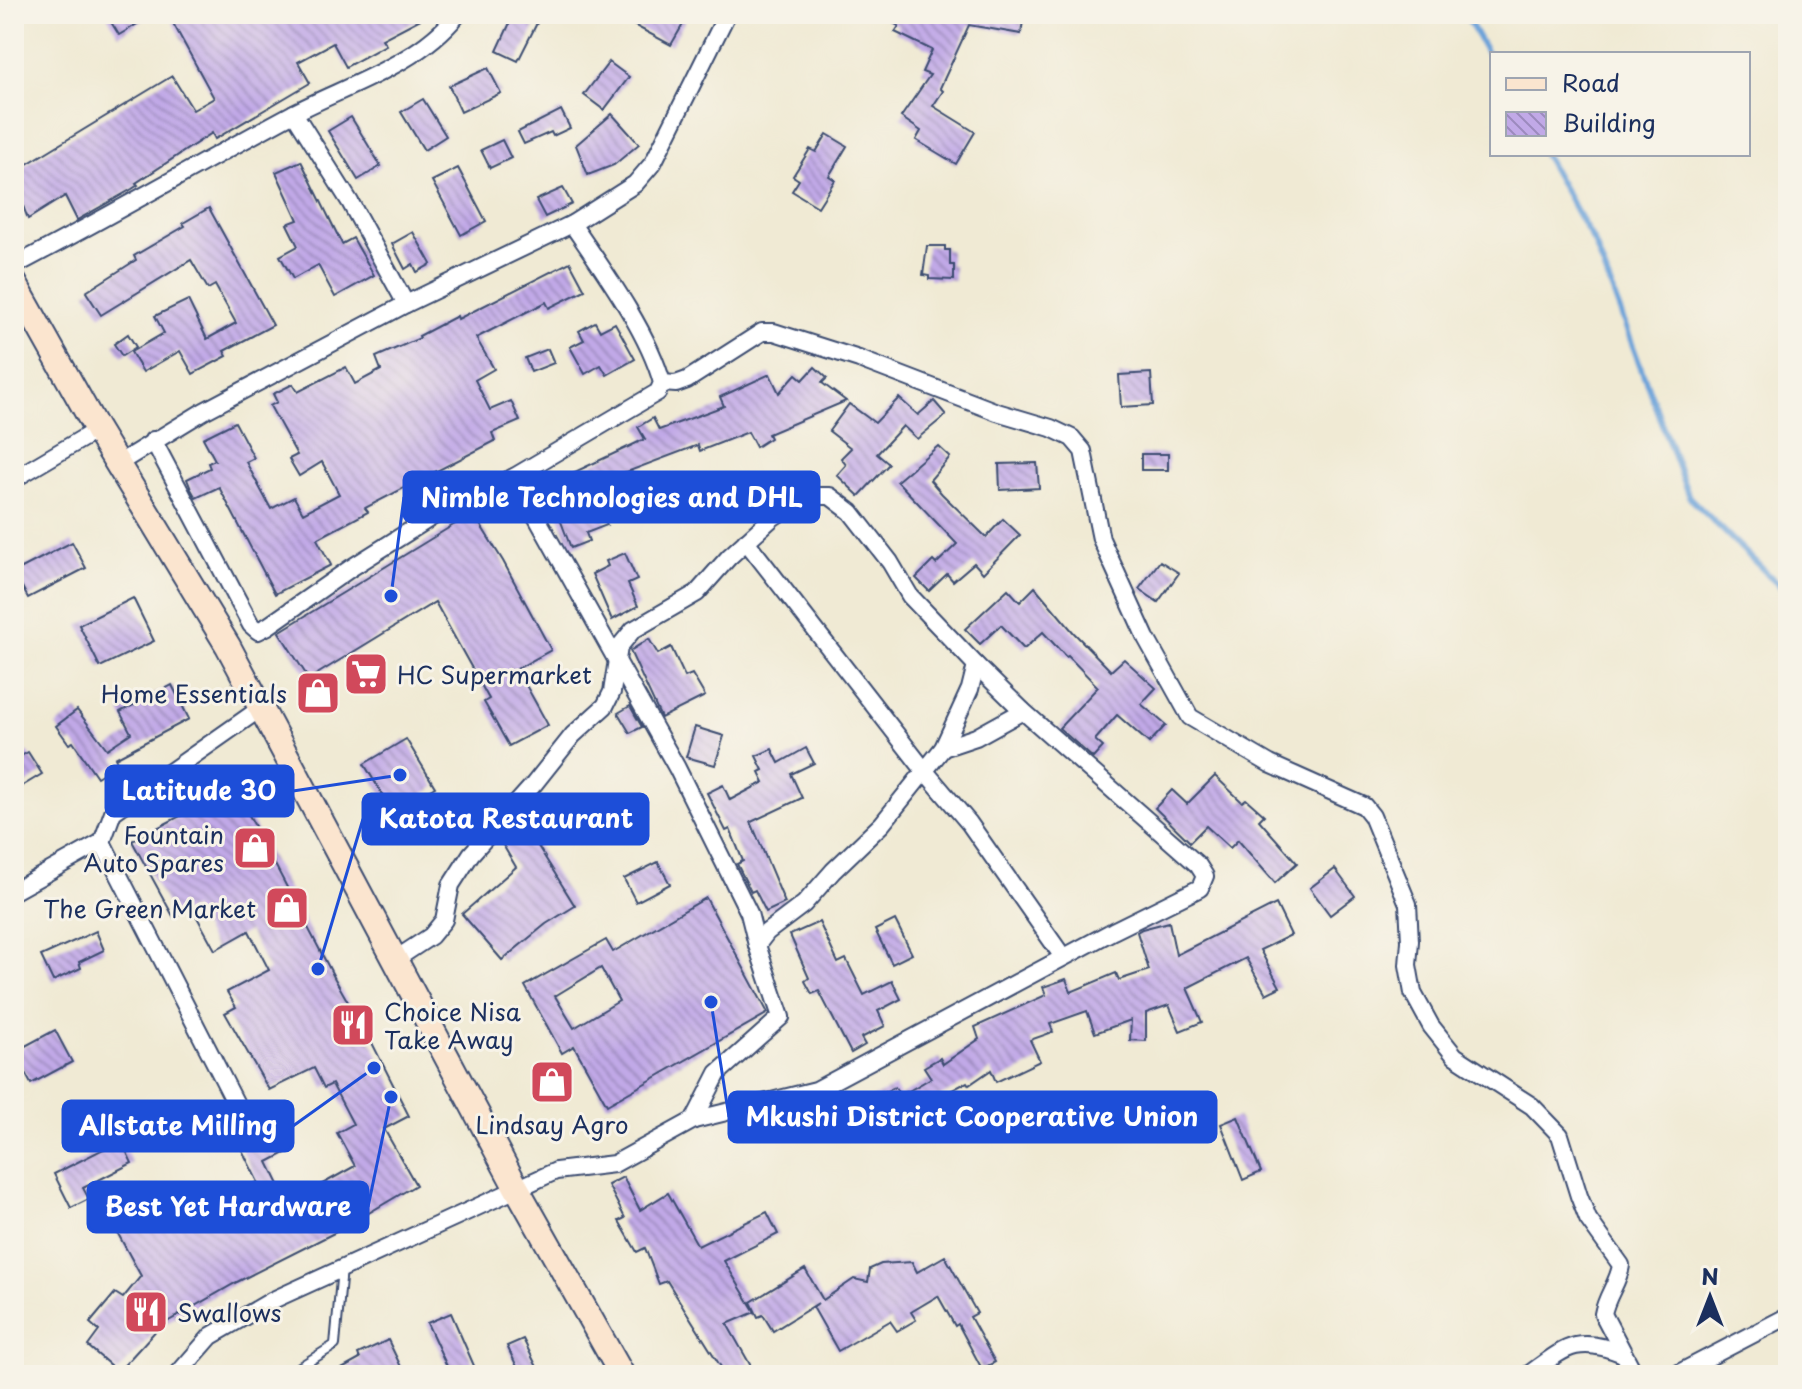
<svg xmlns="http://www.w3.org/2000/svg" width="1802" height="1389" font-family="'Playpen Sans',sans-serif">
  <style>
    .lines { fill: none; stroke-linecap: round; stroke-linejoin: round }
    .stream { stroke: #6aa2d9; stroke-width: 6 }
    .building { fill: url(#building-back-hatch); fill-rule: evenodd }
    .lane-casing { stroke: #3b4b70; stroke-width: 12 }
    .street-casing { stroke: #3b4b70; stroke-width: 20 }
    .secondary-casing { stroke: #3b4b70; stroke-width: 28 }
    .lane { stroke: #fff; stroke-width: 8 }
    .street { stroke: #fff; stroke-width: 16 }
    .secondary { stroke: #fbe5cf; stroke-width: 24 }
    .labels { text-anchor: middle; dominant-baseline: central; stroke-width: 6; stroke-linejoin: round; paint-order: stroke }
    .poi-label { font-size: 24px; fill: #1b2f5e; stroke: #f7f3e8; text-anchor: start }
    .leader { fill: none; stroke: #1d4ed8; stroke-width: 3 }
    .callout-dot { fill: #1d4ed8; stroke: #f7f3e8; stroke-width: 3 }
    .callout { fill: #1d4ed8; stroke: #1d4ed8; stroke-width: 3 }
    .callout-label { font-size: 26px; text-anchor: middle; font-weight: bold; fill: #fff }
  </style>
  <defs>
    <pattern id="building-back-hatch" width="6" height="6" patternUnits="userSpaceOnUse" patternTransform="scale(2)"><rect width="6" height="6" fill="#c1a9e7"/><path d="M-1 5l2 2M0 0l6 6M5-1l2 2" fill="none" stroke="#9c8abe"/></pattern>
  </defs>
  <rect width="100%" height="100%" fill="#f7f3e8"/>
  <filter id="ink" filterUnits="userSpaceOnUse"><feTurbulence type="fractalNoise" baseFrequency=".0125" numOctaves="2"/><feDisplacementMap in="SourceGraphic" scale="16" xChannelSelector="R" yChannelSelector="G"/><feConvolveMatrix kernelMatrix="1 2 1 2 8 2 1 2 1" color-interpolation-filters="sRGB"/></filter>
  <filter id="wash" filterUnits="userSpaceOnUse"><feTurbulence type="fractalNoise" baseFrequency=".006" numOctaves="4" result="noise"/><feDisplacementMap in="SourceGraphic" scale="32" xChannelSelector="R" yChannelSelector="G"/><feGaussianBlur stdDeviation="1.8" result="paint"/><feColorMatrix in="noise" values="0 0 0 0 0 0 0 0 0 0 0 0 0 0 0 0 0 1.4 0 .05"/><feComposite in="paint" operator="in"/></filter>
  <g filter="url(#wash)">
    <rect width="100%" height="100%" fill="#f0ead4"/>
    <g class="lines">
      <g class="stream">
        <polyline points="1465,14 1492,62"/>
        <polyline points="1544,154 1595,244 1689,497 1788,594"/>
      </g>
    </g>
    <g id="blocks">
      <g class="building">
        <polygon points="106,14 154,14 119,35"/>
        <polygon points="168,14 430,14 382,39 386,45 346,67 333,43 298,62 310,83 215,139 212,133 136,183 138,185 132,189 77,220 65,196 28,219 14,182 14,172 172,76 193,110 214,98"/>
        <polygon points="514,14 537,23 518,61 497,51"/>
        <polygon points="613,14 689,14 671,45"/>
        <polygon points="876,14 1024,14 1021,34 969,25 940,88 943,91 933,106 975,132 956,164 916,140 921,131 901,117 930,75 922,72 932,50 895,32 899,26"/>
        <polygon points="609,62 629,77 604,110 584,95"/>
        <polygon points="488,68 501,93 461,112 449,86"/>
        <polygon points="423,99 446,136 424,150 401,112"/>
        <polygon points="561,110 570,128 553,136 551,132 524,144 518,132"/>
        <polygon points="612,114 639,144 614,165 588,175 576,145"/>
        <polygon points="351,117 381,166 358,180 328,131"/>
        <polygon points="827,134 847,146 829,176 835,180 818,207 792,191 799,180 793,176 810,149 816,152"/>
        <polygon points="502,140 511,158 490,168 481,150"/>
        <polygon points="301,161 342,244 353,238 374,275 335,297 318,265 293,279 280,256 298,246 287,224 298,220 276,172"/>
        <polygon points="458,168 486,221 461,235 432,181"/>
        <polygon points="563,188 572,204 545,217 536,200"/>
        <polygon points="209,208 273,325 224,351 227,356 193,374 180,351 143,372 131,352 164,333 155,316 188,300 207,339 236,323 215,285 208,289 191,260 101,315 86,292 136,260 134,256 185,226 183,223"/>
        <polygon points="413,232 431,264 417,272 413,264 405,269 392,244"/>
        <polygon points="927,246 945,246 945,250 950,250 950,265 954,265 954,280 929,279 929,276 923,275"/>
        <polygon points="570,262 585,290 549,308 546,302 476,338 494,369 475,380 490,410 511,401 520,421 492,433 495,441 365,508 368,512 317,539 331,565 275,594 219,487 196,498 191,489 187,479 210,468 208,463 215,460 203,438 235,422 254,458 246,462 271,509 294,497 303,513 339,494 322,462 299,476 289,459 297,455 270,406 277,402 273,394 293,384 298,392 346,367 355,384 381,370 376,357 420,338 419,336 457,316 458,319"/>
        <polygon points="595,322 600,331 615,323 635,359 607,375 601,365 585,374 570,347 584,340 579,331"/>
        <polygon points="128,334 136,347 122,356 114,344"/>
        <polygon points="548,349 554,363 531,372 525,358"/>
        <polygon points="815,367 827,378 822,383 846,401 768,434 770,438 756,447 748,432 700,451 698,445 592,485 607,525 586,533 589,541 571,548 557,511 554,512 543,487 645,439 638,427 653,418 659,430 678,423 724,406 720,397 770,374 779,393 796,374 803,380"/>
        <polygon points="1151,373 1153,405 1121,407 1119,375"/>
        <polygon points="899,398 918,415 934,401 946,415 917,439 903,426 877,454 889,464 859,496 837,475 846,465 841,458 851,448 829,431 849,404 875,423"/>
        <polygon points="938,446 950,457 930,480 942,494 986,537 1003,519 1020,535 983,573 974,563 953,581 947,574 929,591 916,578 933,561 936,564 957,544 897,481"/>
        <rect x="1141" y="454" width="27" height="16"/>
        <polygon points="1037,463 1039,488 1000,490 999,464"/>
        <polygon points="473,513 503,561 551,650 517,669 548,725 509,746 484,702 489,699 435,602 309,679 279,632"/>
        <polygon points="72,542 86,568 28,598 14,572"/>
        <polygon points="625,553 637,580 628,584 638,606 612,620 592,574 608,566 606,561"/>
        <polygon points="1160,561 1179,573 1158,602 1139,589"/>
        <polygon points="1035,587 1074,633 1111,671 1124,659 1156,688 1141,704 1166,725 1149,743 1117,715 1095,740 1103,747 1093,758 1059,728 1098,687 1068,656 1066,657 1043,632 1024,649 1001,625 980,644 965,629 1008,589 1020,602"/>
        <polygon points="133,598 154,641 100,667 79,625"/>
        <polygon points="649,639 658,654 671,647 685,677 692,674 705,696 661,718 630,651"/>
        <polygon points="172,685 189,719 115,758 118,764 97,777 73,742 69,744 56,726 77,710 107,749 131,733 120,712"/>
        <polygon points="630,706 642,727 630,733 618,713"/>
        <polygon points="695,727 724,736 715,765 686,757"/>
        <polygon points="406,739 435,787 393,812 364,764"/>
        <polygon points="806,748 814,763 791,774 802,798 751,822 785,903 766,912 755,890 751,892 737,864 743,861 730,829 726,831 707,793 723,785 730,800 764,782 759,772 763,770 756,756 772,749 779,763"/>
        <polygon points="28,752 42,774 14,791 14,760"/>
        <polygon points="228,775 335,979 356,1016 358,1015 409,1116 384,1129 416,1185 338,1231 237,1282 160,1326 118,1372 88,1346 99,1331 90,1323 115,1293 123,1298 141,1276 111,1221 166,1195 180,1223 258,1182 235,1136 274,1115 293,1149 268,1162 288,1203 355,1166 337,1133 353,1124 332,1084 324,1088 314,1068 269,1090 225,1013 236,1007 227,992 269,970 249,931 215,950 192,908 174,918 132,841 186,813 180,800"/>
        <polygon points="1215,776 1242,802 1246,799 1264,815 1259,820 1297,863 1275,883 1238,840 1230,848 1206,826 1190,842 1155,808 1172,790 1187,804"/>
        <polygon points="528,830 575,906 546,924 502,960 462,914 516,867 503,845"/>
        <polygon points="658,862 670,884 636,902 624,879"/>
        <polygon points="1335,869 1355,896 1330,915 1310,888"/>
        <path d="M706,898l62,115 -161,92 -33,-59 -12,7 -37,-67 81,-46 7,12zM601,968l18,33 -45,27 -19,-32z"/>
        <polygon points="1276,904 1291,935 1260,950 1280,987 1266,994 1246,958 1187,988 1202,1022 1180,1031 1169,1005 1146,1013 1146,1041 1130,1040 1131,1020 1095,1033 1087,1011 1050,1024 1053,1032 1030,1040 1040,1061 996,1082 991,1070 969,1085 967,1082 919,1108 923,1116 891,1133 872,1098 895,1087 900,1096 931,1078 924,1067 940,1058 943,1064 979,1039 975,1027 1046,995 1043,987 1066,979 1071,992 1116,973 1119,980 1149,970 1137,932 1142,929 1169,922 1176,955"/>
        <polygon points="895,920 912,954 892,964 875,930"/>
        <polygon points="819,922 838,963 846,959 864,995 892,981 901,999 878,1011 885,1026 861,1038 865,1045 851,1053 819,991 812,994 805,981 809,978 790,935"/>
        <polygon points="96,931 104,950 79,962 81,968 53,981 41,956"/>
        <polygon points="55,1030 72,1062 31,1084 14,1052"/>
        <polygon points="1238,1117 1261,1172 1243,1180 1221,1124"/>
        <polygon points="121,1140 132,1163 83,1188 89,1199 71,1208 54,1174"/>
        <polygon points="623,1177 640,1210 668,1193 698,1246 767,1212 778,1234 724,1261 755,1312 727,1324 756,1375 726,1375 667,1281 659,1284 645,1248 637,1252 619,1221 625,1218 608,1185"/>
        <polygon points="945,1256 977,1313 970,1317 995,1362 982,1369 958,1324 955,1326 938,1296 911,1312 916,1320 897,1331 890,1321 838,1351 813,1307 818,1303 773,1331 763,1315 758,1317 751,1302 805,1269 823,1300 854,1279 868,1282 870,1269 881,1264 912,1262 917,1272"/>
        <polygon points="451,1313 478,1375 451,1375 427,1323"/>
        <polygon points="523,1339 541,1375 521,1375 507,1346"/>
        <polygon points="388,1340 405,1375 331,1375 360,1359 358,1354"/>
      </g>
    </g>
  </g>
  <g filter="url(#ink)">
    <use href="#blocks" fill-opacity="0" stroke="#3b4b70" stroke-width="2"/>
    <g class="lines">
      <g class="lane-casing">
        <polyline id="lane" points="287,1375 335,1345 342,1268"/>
      </g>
      <g class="street-casing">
        <g id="street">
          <polyline points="294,113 350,202 406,304"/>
          <path d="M14,266c94,-49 185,-102 278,-152 56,-29 125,-49 166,-100"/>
          <path d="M662,383l14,1 11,-4 75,-48h12l85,27 138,53 54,16 21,10 11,13 18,88 45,99 44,79 80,47 94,42 8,10 36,88 2,37 -2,24 5,28 18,33 24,30 77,50 28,29 19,61 9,23 33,46c-2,17 -15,31 -18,49l32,61"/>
          <path d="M153,440l98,185 7,6 10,-5 83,-58 84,-53 79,-38 144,-85 4,-9c-13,-50 -60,-115 -90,-159"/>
          <polyline points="119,463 204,411 406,304 572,224 635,184 653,163 727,14"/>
          <polyline points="514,477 677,768 749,913 757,945"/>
          <polyline points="14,479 97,430"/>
          <polyline points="746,541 924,770 969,823 1063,957"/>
          <polyline points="943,748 976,737 1023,711"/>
          <polyline points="102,842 237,1106"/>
          <polyline points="14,891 102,842 113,812 261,708"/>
          <polyline points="694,1120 718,1073 781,1017 757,945 767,932 804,904 833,871 882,824 943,748 970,689 976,665"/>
          <polyline points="177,1375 211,1336 273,1300 556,1171 614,1164 694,1120 816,1090 1113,931 1200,888 1205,876 1198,865 1023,711 976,665 910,596 890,562 851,512 830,496 805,496 772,518 729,557 697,593 633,630 619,647 612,692 605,706 573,735 534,784 471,854 451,885 444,920 431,936 396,959"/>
          <path d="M1528,1375c36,-26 48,-41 95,-21"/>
          <polyline points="1675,1375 1788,1316"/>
        </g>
      </g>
      <g class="secondary-casing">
        <polyline id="secondary" points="14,282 97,430 228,646 516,1187 622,1375"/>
      </g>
      <use href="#lane" class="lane"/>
      <use href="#street" class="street"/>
      <use href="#secondary" class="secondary"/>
    </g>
  </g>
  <defs>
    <g id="supermarket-square" transform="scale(2.3)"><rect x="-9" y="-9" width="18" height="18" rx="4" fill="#d1495b" stroke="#f7f3e8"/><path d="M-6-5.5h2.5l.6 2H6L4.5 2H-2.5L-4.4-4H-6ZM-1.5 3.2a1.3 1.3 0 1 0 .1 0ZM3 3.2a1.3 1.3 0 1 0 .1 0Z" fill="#fff"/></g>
    <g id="shop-square" transform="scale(2.3)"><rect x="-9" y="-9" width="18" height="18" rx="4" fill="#d1495b" stroke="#f7f3e8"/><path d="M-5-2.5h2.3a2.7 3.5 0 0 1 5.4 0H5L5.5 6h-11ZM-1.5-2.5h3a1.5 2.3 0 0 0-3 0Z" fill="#fff"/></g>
    <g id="restaurant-square" transform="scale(2.3)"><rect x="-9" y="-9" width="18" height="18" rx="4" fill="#d1495b" stroke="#f7f3e8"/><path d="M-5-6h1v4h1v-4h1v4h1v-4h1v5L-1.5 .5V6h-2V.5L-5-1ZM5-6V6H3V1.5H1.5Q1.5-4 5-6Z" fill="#fff"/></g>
  </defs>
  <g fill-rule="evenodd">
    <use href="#supermarket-square" x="366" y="674"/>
    <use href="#shop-square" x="318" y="693"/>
    <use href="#shop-square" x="255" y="848"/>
    <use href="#shop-square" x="287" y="908"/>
    <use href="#restaurant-square" x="353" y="1025"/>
    <use href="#shop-square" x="552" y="1082"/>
    <use href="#restaurant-square" x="146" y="1312"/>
  </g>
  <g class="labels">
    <g class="poi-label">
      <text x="397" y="674">HC Supermarket</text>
      <text x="287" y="693" text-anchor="end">Home Essentials</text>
      <text x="224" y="834" text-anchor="end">Fountain<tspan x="224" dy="28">Auto Spares</tspan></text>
      <text x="256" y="908" text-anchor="end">The Green Market</text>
      <text x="384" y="1011">Choice Nisa<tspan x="384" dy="28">Take Away</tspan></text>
      <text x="552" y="1124" text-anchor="middle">Lindsay Agro</text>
      <text x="177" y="1312">Swallows</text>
    </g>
  </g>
  <path class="leader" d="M391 596L404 497M400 775L293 791M318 969L363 819M711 1002L729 1117M374 1068L293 1126M391 1097L368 1207"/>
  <g class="callout-dot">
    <circle cx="391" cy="596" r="8"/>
    <circle cx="400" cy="775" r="8"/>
    <circle cx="318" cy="969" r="8"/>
    <circle cx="711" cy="1002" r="8"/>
    <circle cx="374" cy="1068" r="8"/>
    <circle cx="391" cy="1097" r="8"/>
  </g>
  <g class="callout">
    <rect x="404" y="472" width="415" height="50" rx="8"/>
    <rect x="106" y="766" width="187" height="50" rx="8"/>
    <rect x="363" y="794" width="285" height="50" rx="8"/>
    <rect x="729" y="1092" width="487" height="50" rx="8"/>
    <rect x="63" y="1101" width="230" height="50" rx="8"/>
    <rect x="88" y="1182" width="280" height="50" rx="8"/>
  </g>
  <g class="callout-label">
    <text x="612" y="507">Nimble Technologies and DHL</text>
    <text x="199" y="800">Latitude 30</text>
    <text x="506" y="828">Katota Restaurant</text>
    <text x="972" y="1126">Mkushi District Cooperative Union</text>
    <text x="178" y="1135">Allstate Milling</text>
    <text x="228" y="1216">Best Yet Hardware</text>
  </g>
  <rect width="1802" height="1389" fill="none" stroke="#f7f3e8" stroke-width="48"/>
  <rect x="1490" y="52" width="260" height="104" fill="#f7f3e8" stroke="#9fa5b1" stroke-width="2"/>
  <rect x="1506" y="78" width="40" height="12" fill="#fbe5cf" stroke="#9fa5b1" stroke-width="2"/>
  <text x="1562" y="92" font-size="24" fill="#1b2f5e">Road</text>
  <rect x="1506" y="112" width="40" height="24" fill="url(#building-back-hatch)" stroke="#9fa5b1" stroke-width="2"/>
  <text x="1562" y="132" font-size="24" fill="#1b2f5e">Building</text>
  <g transform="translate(1710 1297)" stroke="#f7f3e8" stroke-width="6" paint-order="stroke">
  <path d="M0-6L14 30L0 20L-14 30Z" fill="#1b2f5e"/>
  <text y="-12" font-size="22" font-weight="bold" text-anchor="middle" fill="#1b2f5e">N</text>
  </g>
</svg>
